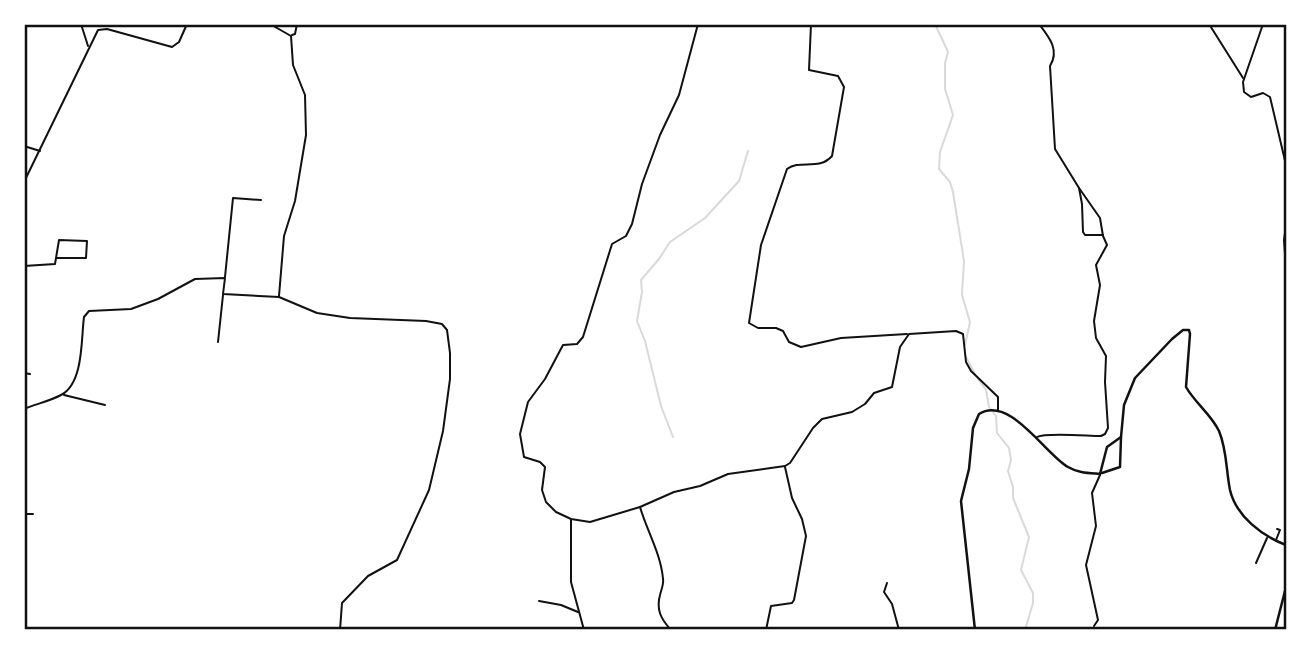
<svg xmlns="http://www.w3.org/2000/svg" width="1311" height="654" font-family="Manrope,sans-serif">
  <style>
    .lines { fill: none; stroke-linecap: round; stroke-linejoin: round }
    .stream { stroke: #d9d9d9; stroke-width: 2 }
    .minor { stroke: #111; stroke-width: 2 }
    .tertiary { stroke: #111; stroke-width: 2.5 }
    .neatline { fill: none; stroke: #111; stroke-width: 2.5 }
  </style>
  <rect width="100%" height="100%" fill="#fff"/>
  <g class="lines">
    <g class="stream">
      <polyline points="935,24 948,52 945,63 945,89 953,115 940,152 939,169 950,182 953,192 964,261 962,295 970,322 965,345"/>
      <polyline points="966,357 975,374"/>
      <polyline points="978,379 986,390 989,407 996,416 997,433 1009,448 1011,460 1008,471 1013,487 1013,498 1029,537 1021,570 1033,593 1033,603 1025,630"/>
      <polyline points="673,437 661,406 645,341 637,321 642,292 641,280 659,259 670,242 705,218 739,181 748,151"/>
    </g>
    <g class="minor">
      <polyline points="81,24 88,46"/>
      <polyline points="270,24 291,36 293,65 305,95 306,135 295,201 284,236 279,296"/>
      <polyline points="698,24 679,95 660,135 642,184 632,224 626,236 612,244 583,337 577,344 563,345 545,379 528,402 520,434 524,457 540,462 545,467 542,490 546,502 556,512 571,519 590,522 640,507 674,492 700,486 728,474 785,466 790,463 813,428 822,419 852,412 865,404 874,393 892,387 900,347 909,334 956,331 963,334 966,362 971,371 998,397 998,411"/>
      <path d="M811,24l-2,46 29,6 6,11 -12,69c-13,15 -32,3 -45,13l-26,76 -12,78 9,5h18l7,3 6,11 12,5 40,-9 66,-4"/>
      <path d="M1039,24c10,13 21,26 11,42l5,83 24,39 3,16 1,28 2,3h18"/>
      <polyline points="1209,24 1243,78"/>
      <polyline points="1260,24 1262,27 1243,82 1244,92 1251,97 1263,93 1270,97 1286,165"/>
      <polyline points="292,35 295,34 297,24"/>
      <polyline points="24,122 24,128"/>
      <polyline points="24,146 40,151"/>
      <polyline points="24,182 98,30 107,29 172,47 179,42 187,24"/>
      <polyline points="1286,226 1284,240 1286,268"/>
      <polyline points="24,266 55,264 59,240 87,241 86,258 56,258"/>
      <polyline points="225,277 233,198 261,200"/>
      <polyline points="218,342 223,295"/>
      <polyline points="24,373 30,374"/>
      <polyline points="64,395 105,405"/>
      <path d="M24,409c12,-5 26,-8 37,-14 23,-12 20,-57 23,-78l5,-6 42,-2 27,-10 37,-20 30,-1 -2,16 56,3 38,16 33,5 76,3 16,3 5,6 3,23v26l-7,52 -14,59 -32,70 -29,16 -26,27 -2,27"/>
      <path d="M1037,437c8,-5 51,-1 64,-1l4,-2 3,-6 -3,-46 1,-26 -10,-18 -2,-17 6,-36 -4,-20 11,-20 -4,-9 -3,-18 -21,-30"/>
      <path d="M640,507c7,24 21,47 23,72 1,6 -2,11 -3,16 -4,15 1,24 11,35"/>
      <polyline points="24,514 33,514"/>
      <polyline points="571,520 571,582 584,630"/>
      <polyline points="1276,540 1280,530 1277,529"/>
      <polyline points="1256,563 1267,538"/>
      <polyline points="887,583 884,592 892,604 899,630"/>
      <polyline points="539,601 561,605 578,612"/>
      <polyline points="1094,626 1098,620 1086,565 1096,526 1092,493 1100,475"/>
      <polyline points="766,630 771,606 792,603 794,600 806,536 802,519 792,498 785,467"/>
    </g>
    <g class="tertiary">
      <polyline points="1102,473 1120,467 1121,437"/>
      <path d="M975,630l-14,-129 8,-32 4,-41 6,-14c31,-19 66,40 89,53 10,6 21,6 32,7l7,-27 14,-10 3,-32 11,-27 37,-39 11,-9h6l1,4 -4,53c9,16 25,27 33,44 8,19 7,39 11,59 6,26 32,46 56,55"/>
      <polyline points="1275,630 1286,587"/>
    </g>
  </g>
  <rect width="1311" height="654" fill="none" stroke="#ffffff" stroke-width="52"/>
  <rect x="26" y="26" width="1259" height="602" class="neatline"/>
</svg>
